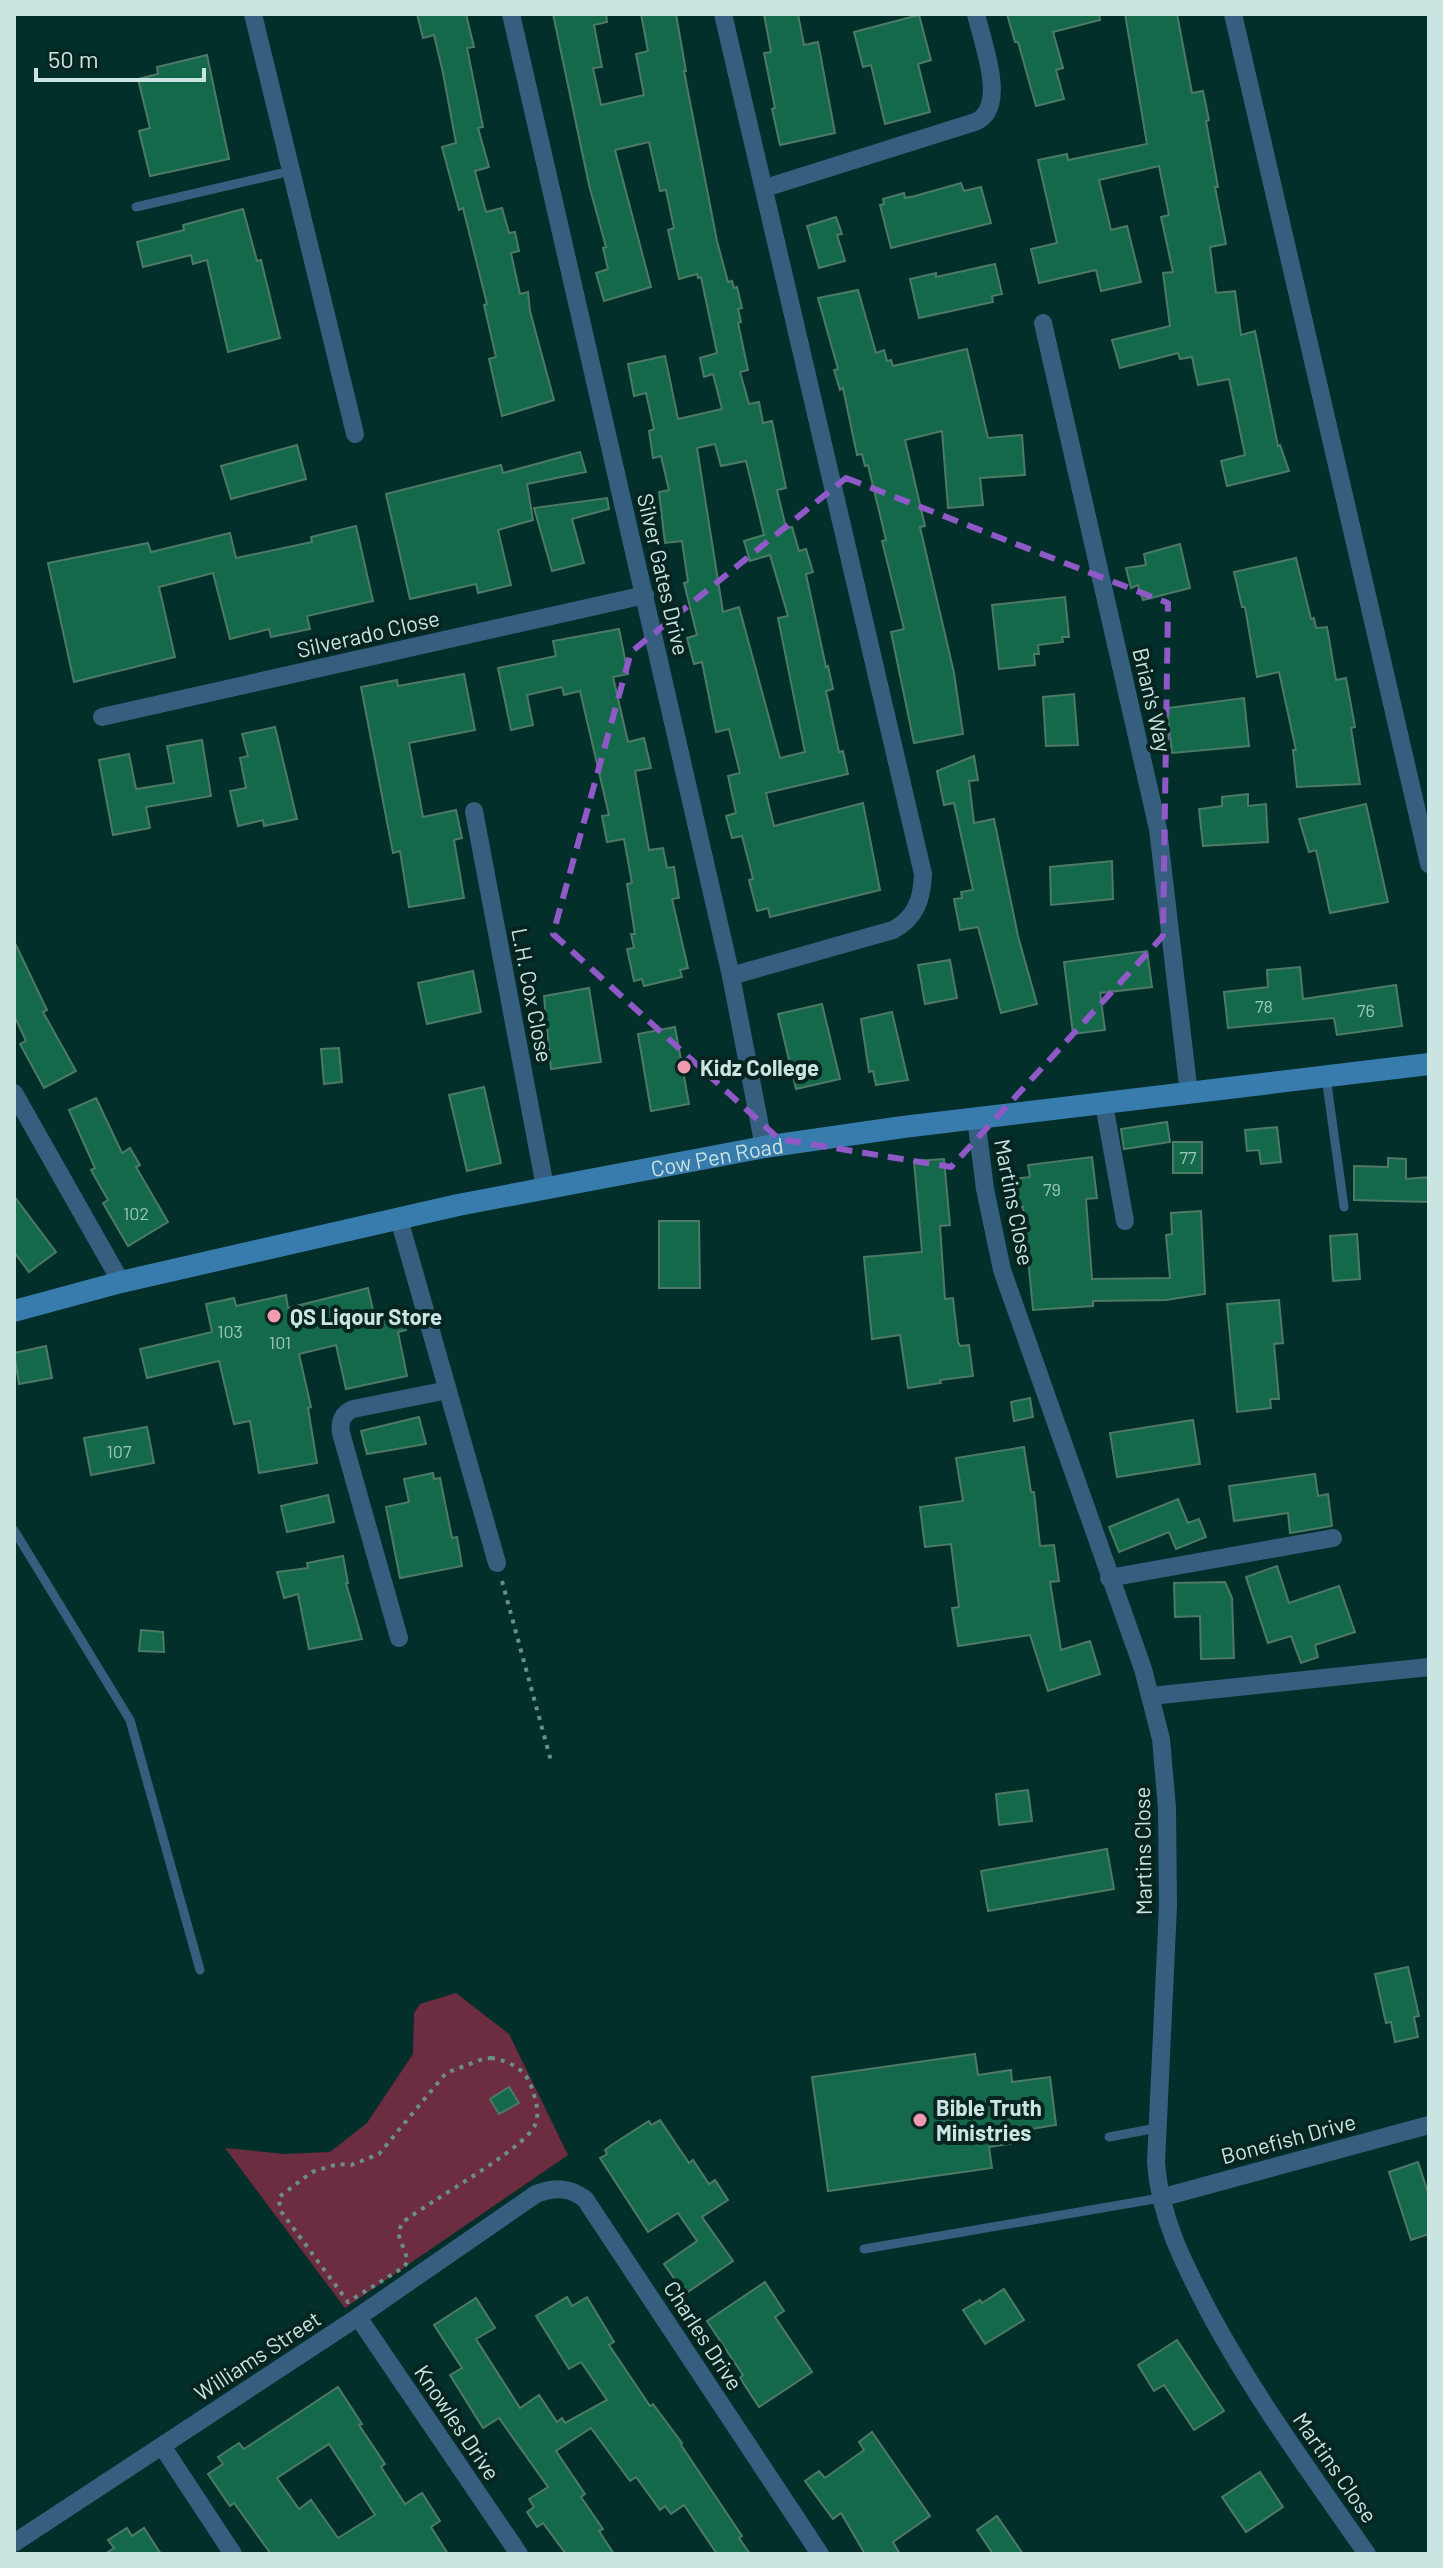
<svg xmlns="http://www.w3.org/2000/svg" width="1443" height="2568" font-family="Barlow,sans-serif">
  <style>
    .green { fill: #6c2d40 }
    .building { fill: #15694b; stroke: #4d7965; stroke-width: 2; fill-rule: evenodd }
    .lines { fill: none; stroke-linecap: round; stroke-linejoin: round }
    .path { stroke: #6a8e89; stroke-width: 4; stroke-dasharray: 4 6; stroke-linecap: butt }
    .service { stroke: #365e7e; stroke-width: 9 }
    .minor { stroke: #365e7e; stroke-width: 18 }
    .secondary { stroke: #387cae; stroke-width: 22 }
    .marked { fill: none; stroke: #8f5ac8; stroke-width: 6; stroke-dasharray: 16 10; stroke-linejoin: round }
    .poi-dot { fill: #f29ab0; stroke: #072420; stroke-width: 3 }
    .labels { text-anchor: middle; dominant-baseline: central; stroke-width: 8; stroke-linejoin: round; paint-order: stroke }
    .number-label { font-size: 18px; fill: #9dc6bc }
    .street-label { font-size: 22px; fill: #cae5e1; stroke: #072420 }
    .poi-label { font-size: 22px; font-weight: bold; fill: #cae5e1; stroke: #072420; text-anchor: start }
  </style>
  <rect width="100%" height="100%" fill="#032f2a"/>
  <polygon class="green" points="456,1993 509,2034 568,2155 345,2308 225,2148 285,2154 330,2152 367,2123 413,2054 414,2013 420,2004"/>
  <g class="building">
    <polygon points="417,14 466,14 474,47 467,48 483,127 478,128 489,167 475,171 486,212 502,208 509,233 515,232 519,251 511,253 520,294 528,292 530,311 554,400 502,416 489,359 496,357 484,305 487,304 463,208 459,210 442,147 456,143 443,73 434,35 423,38"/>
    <path d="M553,14h53l1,8 -13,3 8,42 -9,1 8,37 43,-10 -8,-41 12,-3 -7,-37h35l10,57h-2l33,170 11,41 4,-1 2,7 3,-1 5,21 -4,1 3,13 -3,1 10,47 -8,2 9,32 10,-2 4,21 9,-2 14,67 -9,2 9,38 6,-1 7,24 7,-2 7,23 -7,2 20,93 2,-1 5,23 -7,2 13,61 4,-1 5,23 -82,19 8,33 89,-23 17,87 -110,27 -2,-9 -11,3 -8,-31 4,-1 -11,-43 -10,2 -6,-22 10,-3 -8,-37 12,-3 -11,-44 -13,3 -14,-70 -8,2 -7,-26 10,-3 -13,-52 4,-1 -6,-41 -17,2 -6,-51 10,-2 -8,-34 -8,2 -4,-27 5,-2 -8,-36 -12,3 -6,-32 37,-8 13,63 44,-10 -9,-35 -9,3 -4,-19 17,-5 -16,-76 -3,1 -1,-4 -18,5 -11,-49 6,-2 -8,-38 -6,1 -11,-49 -34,8 36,137 -47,14 -8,-28 12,-4 -5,-21 3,-1 -17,-62zM715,444l6,22 25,-5 18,74 -20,6 6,20 20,-6 18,61 -10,2 27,134 -25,6 -41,-151 -16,5 -26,-164z"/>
    <polygon points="764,14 798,14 804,45 818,42 835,133 780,145 772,109 775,108 764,53 771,52"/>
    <polygon points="1007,14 1099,14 1100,20 1053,32 1063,68 1056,70 1064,99 1036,106 1018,42 1015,42"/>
    <polygon points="1125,14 1177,14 1192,93 1203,91 1209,120 1206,121 1218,187 1215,187 1226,244 1210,247 1216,293 1235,291 1241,335 1255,331 1278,446 1280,445 1289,471 1227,486 1221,461 1245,455 1229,379 1198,385 1192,357 1180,359 1178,353 1120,368 1112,340 1170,326 1163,273 1173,272 1161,217 1169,215 1159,166 1099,180 1111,230 1127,226 1141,282 1101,291 1096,270 1039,283 1031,249 1057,243 1038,160 1067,154 1068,160 1147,144"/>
    <polygon points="919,15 931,60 918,64 930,112 885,124 871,65 863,67 854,32"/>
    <polygon points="207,55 229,159 150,176 139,131 150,128 138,79 158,74 157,67"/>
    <polygon points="961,183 964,191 981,187 991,223 891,248 880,205 884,204 883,199 904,193 905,198 915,196"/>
    <polygon points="243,209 257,261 261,260 280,338 228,352 207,260 193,264 191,255 143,267 137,242 184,230 183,225"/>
    <polygon points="836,217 842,234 837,235 845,261 819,268 807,226"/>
    <polygon points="995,264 1002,294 992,296 993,302 919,318 910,279 936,273 936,277"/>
    <polygon points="858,290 876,353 884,350 887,361 891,360 893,366 967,349 988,438 1022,435 1025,475 980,478 983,505 948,508 942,431 905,440 925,526 920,527 954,673 963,734 914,743 891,632 904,629 882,541 886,540 868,465 865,466 862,454 857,455 843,388 840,390 834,370 838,369 818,298"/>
    <polygon points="297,445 306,479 231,499 221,466"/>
    <polygon points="580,452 586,472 527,484 533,520 498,530 511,585 478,593 476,584 410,599 386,494 501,465 503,473"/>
    <polygon points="607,498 609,509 572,519 584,563 552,571 534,508"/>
    <polygon points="356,526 373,601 307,616 310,629 271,637 269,629 230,639 213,573 159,587 175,657 74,682 48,563 148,543 151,552 230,533 236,558 312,542 311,537"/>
    <polygon points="1180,544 1190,588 1143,600 1138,585 1131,588 1126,568 1146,565 1144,554"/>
    <polygon points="1296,558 1311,619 1314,618 1316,628 1327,627 1336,680 1346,678 1355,727 1351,728 1360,784 1297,787 1293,750 1296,750 1279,672 1257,677 1245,607 1242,607 1234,572"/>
    <polygon points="1065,597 1069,637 1062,637 1063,642 1038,645 1039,654 1034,654 1035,665 999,669 992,605"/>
    <polygon points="619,629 628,674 613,677 628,742 644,738 651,768 635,771 649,850 663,848 667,868 674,867 679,898 672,899 688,968 680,970 682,977 644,986 642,979 634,981 627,949 634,948 631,934 635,934 627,884 632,883 624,839 607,842 602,816 609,815 580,691 564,695 562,687 527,695 533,725 511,730 498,668 556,656 553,641"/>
    <polygon points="464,674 475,730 409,743 423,817 456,810 462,838 454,840 464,898 409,907 400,851 393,853 361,687 397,680 398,686"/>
    <polygon points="1074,694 1078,745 1046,746 1043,697"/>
    <polygon points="1244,698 1249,746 1172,753 1167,708"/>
    <polygon points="275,727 297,819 264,826 263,820 238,826 230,791 246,788 240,758 248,756 242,734"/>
    <polygon points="202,740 211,796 146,807 150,828 113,835 99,760 129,754 136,789 174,783 167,746"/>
    <polygon points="974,756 978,780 969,781 974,823 994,819 1018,936 1037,1004 1001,1013 978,927 960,930 954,899 962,898 961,892 973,890 954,803 944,805 937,771"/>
    <polygon points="1248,794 1248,806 1266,804 1268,842 1203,846 1199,809 1222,806 1222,797"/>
    <polygon points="1366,804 1388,902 1330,913 1316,850 1309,852 1299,819"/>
    <polygon points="1112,861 1113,899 1051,905 1050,867"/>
    <polygon points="14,941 47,1010 43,1012 76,1071 44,1088 20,1044 26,1041 14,1015"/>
    <polygon points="1147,951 1152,987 1100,993 1105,1030 1073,1034 1064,962"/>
    <polygon points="950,960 957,998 925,1004 918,965"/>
    <polygon points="1300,967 1303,999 1396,985 1402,1026 1337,1035 1334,1018 1228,1028 1224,992 1268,987 1267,970"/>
    <polygon points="473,971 481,1012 427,1024 418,983"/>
    <polygon points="589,988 601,1062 551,1069 544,996"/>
    <polygon points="822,1004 840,1079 796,1089 778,1014"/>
    <polygon points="892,1012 908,1080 876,1085 873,1071 869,1072 861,1019"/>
    <polygon points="675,1027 689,1104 651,1111 638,1034"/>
    <polygon points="339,1048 342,1082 324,1084 321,1049"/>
    <polygon points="484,1087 501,1163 467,1171 449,1095"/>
    <polygon points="96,1098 122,1153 130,1148 140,1165 136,1167 168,1222 128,1246 103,1203 108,1200 91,1170 95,1168 69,1110"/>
    <polygon points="1167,1122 1170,1142 1124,1149 1121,1129"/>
    <polygon points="1277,1127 1281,1162 1261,1164 1259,1150 1247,1151 1245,1130"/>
    <rect x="1173" y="1142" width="29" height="31"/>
    <polygon points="1092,1157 1097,1198 1086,1199 1092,1279 1170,1278 1166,1235 1172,1234 1171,1213 1201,1211 1205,1294 1166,1300 1093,1301 1093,1306 1033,1310 1023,1207 1010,1208 1006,1180 1030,1177 1028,1165"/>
    <polygon points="1388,1158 1406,1159 1406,1179 1429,1177 1429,1202 1354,1200 1354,1166 1388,1167"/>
    <polygon points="944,1159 950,1225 940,1226 945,1299 953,1298 958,1342 960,1346 969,1345 973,1376 940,1380 941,1383 908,1388 900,1335 872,1339 864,1257 922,1252 914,1161"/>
    <polygon points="14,1196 56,1252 29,1272 14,1252"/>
    <polygon points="659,1221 699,1221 700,1288 659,1288"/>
    <polygon points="1357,1234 1360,1279 1333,1281 1330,1236"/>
    <polygon points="368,1288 375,1319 402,1313 406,1330 398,1332 407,1376 346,1389 336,1345 299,1354 311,1407 308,1408 317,1463 259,1473 250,1421 234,1424 219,1361 147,1378 140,1349 212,1332 206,1304 234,1298 236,1306 286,1295 288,1308"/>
    <polygon points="1279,1300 1283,1343 1274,1344 1279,1399 1270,1399 1271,1408 1237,1412 1227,1304"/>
    <polygon points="46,1346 52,1378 19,1384 14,1353"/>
    <polygon points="1030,1398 1033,1417 1014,1421 1011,1402"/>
    <polygon points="419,1417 426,1444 367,1454 361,1431"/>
    <polygon points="1193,1420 1200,1464 1117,1477 1110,1433"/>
    <polygon points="147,1427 154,1463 91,1475 84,1438"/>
    <polygon points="1024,1447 1031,1492 1034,1492 1040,1546 1054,1545 1059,1581 1050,1582 1061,1650 1090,1641 1100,1674 1048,1691 1030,1635 958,1646 952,1608 959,1607 951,1544 925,1547 920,1507 963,1501 956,1458"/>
    <polygon points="433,1473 434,1479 440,1478 452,1538 457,1537 462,1566 400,1578 386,1507 409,1502 404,1479"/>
    <polygon points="1315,1474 1318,1496 1328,1494 1332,1526 1290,1533 1288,1513 1234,1521 1229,1486"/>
    <polygon points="328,1495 334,1522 287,1532 281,1506"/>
    <polygon points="1178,1499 1188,1523 1199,1519 1206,1537 1176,1549 1169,1532 1119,1552 1109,1527"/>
    <polygon points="343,1556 348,1583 346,1583 362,1639 309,1649 298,1594 284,1598 277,1572 308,1568 307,1563"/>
    <polygon points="1277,1566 1289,1603 1339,1586 1355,1632 1315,1645 1318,1657 1301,1663 1291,1636 1268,1643 1246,1577"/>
    <polygon points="1225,1582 1232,1598 1234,1658 1201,1659 1200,1616 1175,1617 1174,1583"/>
    <polygon points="141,1630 163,1632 164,1652 139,1651"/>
    <polygon points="1028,1790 1032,1821 999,1825 996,1794"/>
    <polygon points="1107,1849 1114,1889 988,1911 981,1871"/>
    <polygon points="1408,1967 1419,2016 1414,2017 1418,2037 1395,2042 1391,2022 1386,2023 1375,1974"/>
    <polygon points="975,2054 978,2075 1011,2070 1012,2082 1050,2077 1056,2125 1019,2131 1021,2142 989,2147 992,2168 828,2191 812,2077"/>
    <polygon points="509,2087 519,2103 499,2114 490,2099"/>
    <polygon points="660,2120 689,2163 693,2160 709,2184 715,2180 728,2200 702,2217 733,2261 685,2294 664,2264 697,2241 678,2213 648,2232 600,2158 607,2154 605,2150 613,2144 649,2121 651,2125"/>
    <polygon points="1418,2162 1429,2196 1429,2234 1411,2240 1389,2172"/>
    <polygon points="765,2282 784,2311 775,2317 812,2372 759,2407 740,2378 743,2375 707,2321"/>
    <polygon points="1004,2289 1024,2320 985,2344 963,2310 980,2300 982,2303"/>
    <polygon points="567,2297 572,2306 587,2297 614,2342 609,2345 650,2406 653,2404 682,2443 681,2445 742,2536 739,2538 750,2554 717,2554 684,2505 671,2514 665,2506 660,2510 636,2477 630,2481 591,2428 556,2451 585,2494 581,2497 603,2529 599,2531 614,2554 566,2554 543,2523 537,2527 527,2512 534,2507 529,2499 548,2487 499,2418 483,2428 450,2375 462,2368 434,2325 476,2298 495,2328 476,2339 520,2408 539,2395 557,2422 562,2418 565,2423 607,2400 581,2362 569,2369 536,2316"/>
    <polygon points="1177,2340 1224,2411 1194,2430 1164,2385 1154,2391 1138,2365"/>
    <path d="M338,2387l24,37 -3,1 26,39 -4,3 24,37 17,-11 18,28 -9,6 17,27h-177l-37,-51 -4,3 -22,-32 15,-10 -5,-7 21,-14 5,6zM329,2444l46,71 -37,23 -27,-38 -12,9 -22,-31z"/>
    <polygon points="872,2432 930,2516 893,2542 900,2554 865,2554 841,2513 833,2519 805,2481 819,2471 825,2478 864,2450 859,2442"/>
    <polygon points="1260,2472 1283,2507 1246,2532 1222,2497"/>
    <polygon points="997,2516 1023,2554 993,2554 977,2530"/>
    <polygon points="127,2528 132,2536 144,2528 161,2554 105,2554 114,2548 108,2540"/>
  </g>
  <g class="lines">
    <g class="path">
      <polyline points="502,1581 551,1761"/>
      <path d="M491,2058c19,3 36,12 41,31 4,12 8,24 3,36 -11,25 -106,76 -133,98l-4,10 10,28 -4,6 -56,35 -68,-92 -1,-13 33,-25 26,-8 13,1 28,-11 67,-81 34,-13z"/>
    </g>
    <g class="service">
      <polyline points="136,207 291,171"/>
      <polyline points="1326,1077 1344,1207"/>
      <polyline points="14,1530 130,1720 200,1970"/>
      <polyline points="1109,2137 1157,2128"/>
      <polyline points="864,2249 1160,2198"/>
    </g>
    <g class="minor">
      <polyline points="253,14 355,434"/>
      <polyline points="511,14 731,976 764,1147"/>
      <path d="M723,14l200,860c-1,25 -7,44 -30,56l-162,46"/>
      <polyline points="1233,14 1429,864"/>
      <path d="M765,188l210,-66c34,-14 7,-80 1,-108"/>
      <polyline points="1043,323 1158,829 1189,1094"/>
      <polyline points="102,717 645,595"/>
      <polyline points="474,811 545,1187"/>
      <polyline points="14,1093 121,1282"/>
      <polyline points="1104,1104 1125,1221"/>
      <path d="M976,1118l9,71 17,81 141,399 18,70 6,69 1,98 -12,257c4,55 28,101 53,149 46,85 103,163 158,242"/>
      <polyline points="399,1219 497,1563"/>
      <polyline points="1109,1578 1333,1538"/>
      <path d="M399,1638l-58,-205c-2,-12 2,-20 12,-24l95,-19"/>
      <polyline points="1151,1696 1429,1667"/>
      <polyline points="1160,2198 1429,2125"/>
      <polyline points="358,2317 519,2554"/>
      <polyline points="162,2446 233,2554"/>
      <path d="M14,2543l344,-226 178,-123c19,-7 33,-7 49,5l235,355"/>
    </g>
    <path class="secondary" id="s1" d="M14,1311l107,-29 337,-77 306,-58 139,-20 526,-63"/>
  </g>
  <path class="marked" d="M846,478l322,125 -5,333 -212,231 -172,-28 -226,-205 78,-282z"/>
  <g class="poi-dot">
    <circle cx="684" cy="1067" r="8"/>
    <circle cx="274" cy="1316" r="8"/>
    <circle cx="920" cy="2120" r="8"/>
  </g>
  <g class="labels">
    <g class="number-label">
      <text x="1264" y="1006">78</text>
      <text x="1366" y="1010">76</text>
      <text x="1188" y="1157">77</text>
      <text x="1052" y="1189">79</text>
      <text x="136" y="1213">102</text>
      <text x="230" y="1331">103</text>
      <text x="280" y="1342">101</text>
      <text x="119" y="1451">107</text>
    </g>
    <g class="street-label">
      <text transform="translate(664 574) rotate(77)">Silver Gates Drive</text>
      <text transform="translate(368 633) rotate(-13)">Silverado Close</text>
      <text transform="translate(1153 700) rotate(77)">Brian's Way</text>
      <text transform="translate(533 995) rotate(79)">L.H. Cox Close</text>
      <text stroke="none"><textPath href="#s1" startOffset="720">Cow Pen Road</textPath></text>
      <text transform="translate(1015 1202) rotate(79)">Martins Close</text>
      <text transform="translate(1142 1851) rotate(-91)">Martins Close</text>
      <text transform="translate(1288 2138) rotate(-15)">Bonefish Drive</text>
      <text transform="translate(704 2335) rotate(57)">Charles Drive</text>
      <text transform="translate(257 2355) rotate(-33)">Williams Street</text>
      <text transform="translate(458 2422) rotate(56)">Knowles Drive</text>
      <text transform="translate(1336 2467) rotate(55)">Martins Close</text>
    </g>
    <g class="poi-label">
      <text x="700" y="1067">Kidz College</text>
      <text x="290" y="1316">QS Liqour Store</text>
      <text x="936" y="2107">Bible Truth<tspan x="936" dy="25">Ministries</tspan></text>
    </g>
  </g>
  <rect width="1443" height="2568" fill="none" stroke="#cae5e1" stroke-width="32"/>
  <path d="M36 68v12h168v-12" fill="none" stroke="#cae5e1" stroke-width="4"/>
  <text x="48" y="68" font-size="24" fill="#cae5e1" stroke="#072420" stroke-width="6" paint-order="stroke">50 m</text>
</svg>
